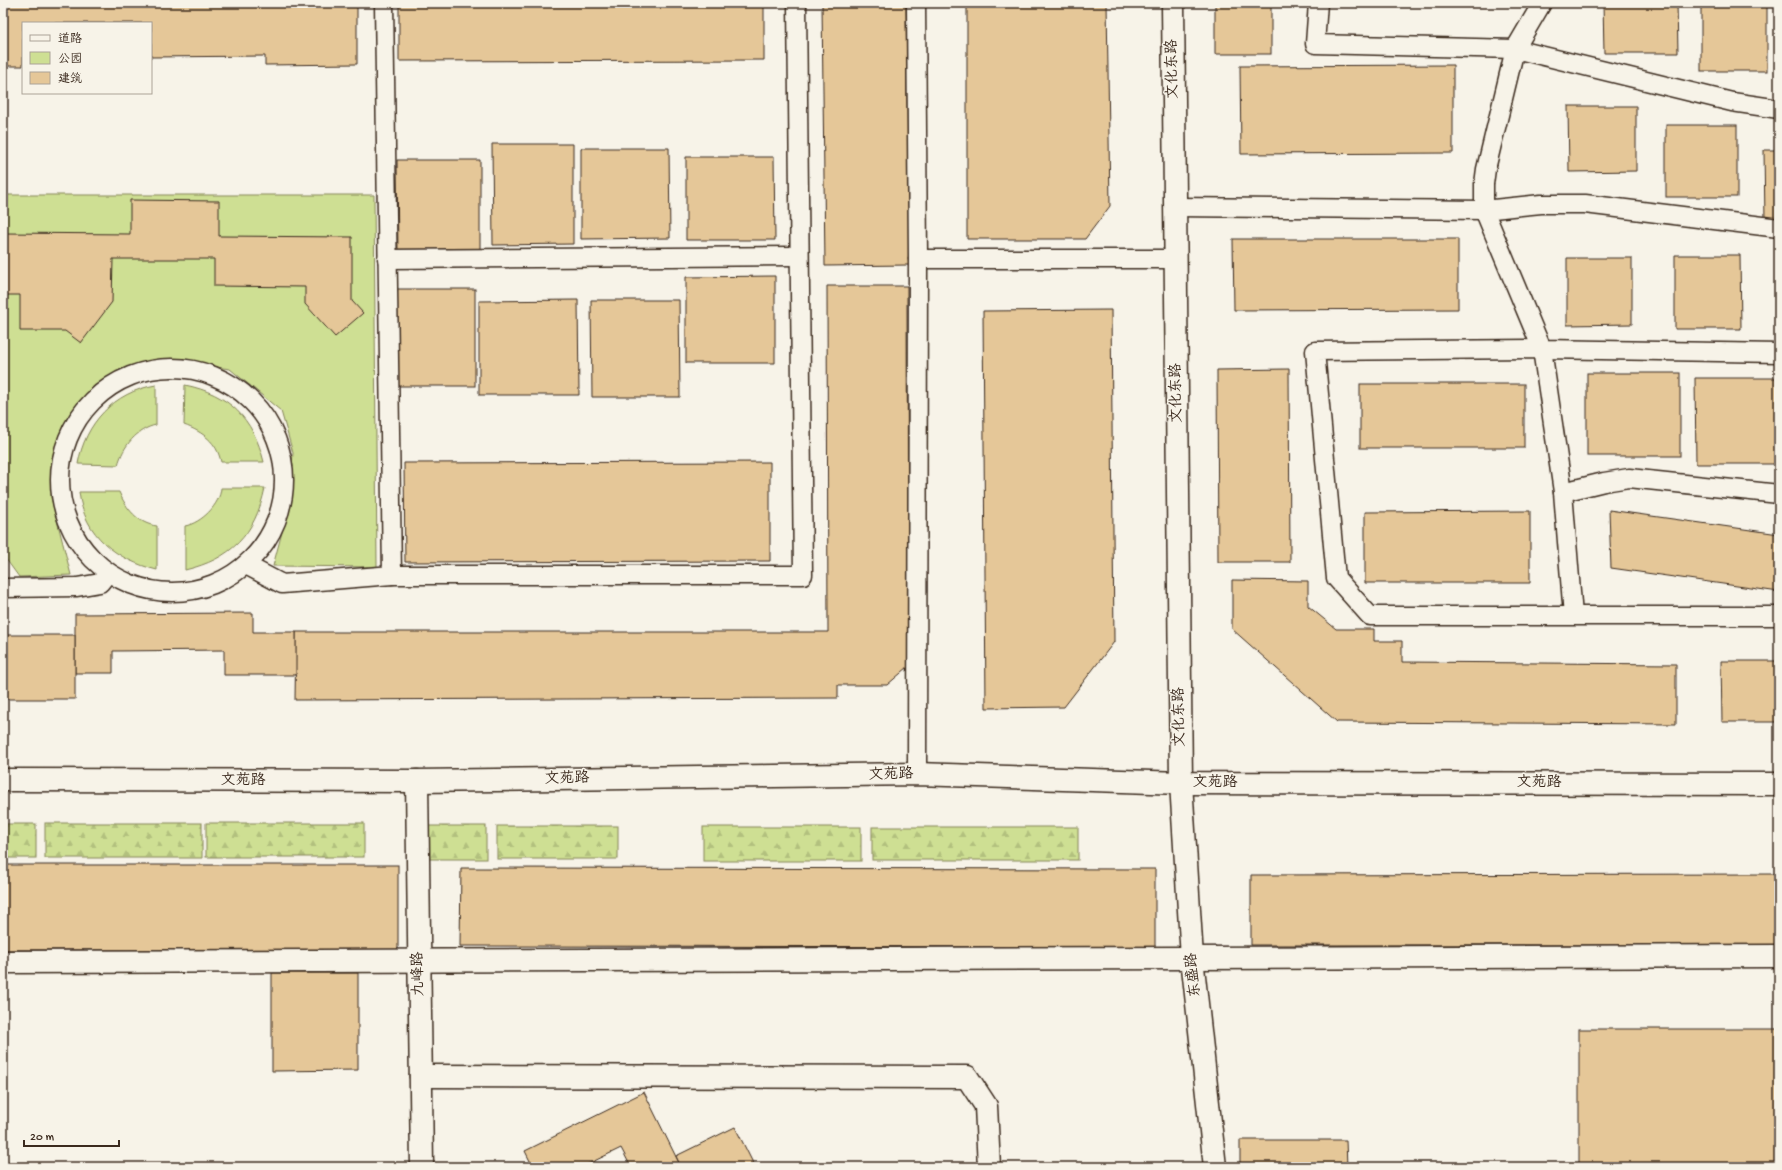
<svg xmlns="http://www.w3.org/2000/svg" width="1782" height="1170" font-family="'Gochi Hand','LXGW WenKai TC',sans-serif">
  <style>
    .green { fill: #cedf93; stroke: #848458 }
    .forest { fill: url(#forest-firs); stroke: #848458 }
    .building { fill: #e5c798; stroke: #3b2a1e }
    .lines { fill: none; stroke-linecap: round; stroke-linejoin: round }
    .lane-casing { stroke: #3b2a1e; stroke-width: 21 }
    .street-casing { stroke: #3b2a1e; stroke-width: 25 }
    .secondary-casing { stroke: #3b2a1e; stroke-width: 25 }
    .lane { stroke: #f7f3e8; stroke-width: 18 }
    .street { stroke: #f7f3e8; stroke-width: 22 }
    .secondary { stroke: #f7f3e8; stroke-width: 22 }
    .labels { text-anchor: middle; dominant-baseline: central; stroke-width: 3; stroke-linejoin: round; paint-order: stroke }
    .street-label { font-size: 15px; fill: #3b2a1e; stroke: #f7f3e8 }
  </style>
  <defs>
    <pattern id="forest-firs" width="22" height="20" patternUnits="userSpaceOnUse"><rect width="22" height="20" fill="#cedf93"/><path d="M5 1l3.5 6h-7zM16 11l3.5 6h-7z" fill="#b2c07e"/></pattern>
  </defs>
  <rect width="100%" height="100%" fill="#f7f3e8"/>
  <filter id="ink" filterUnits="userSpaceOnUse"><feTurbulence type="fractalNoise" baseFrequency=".025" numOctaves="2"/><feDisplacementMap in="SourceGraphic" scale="8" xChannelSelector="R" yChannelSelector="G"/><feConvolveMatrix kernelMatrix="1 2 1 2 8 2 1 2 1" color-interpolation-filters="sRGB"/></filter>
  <g filter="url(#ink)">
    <g class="green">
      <polygon points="3,195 374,195 377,567 273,566 289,506 293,453 281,411 230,369 183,362 127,369 96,388 68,427 55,465 51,497 71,575 19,577 3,555"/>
      <path d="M156,385v40c-19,4 -33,21 -38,40l-40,-1c7,-41 36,-72 78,-79z"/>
      <path d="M185,385c44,9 68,33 79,77h-43c-4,-20 -18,-30 -37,-37z"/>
      <path d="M221,488h44c-10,47 -34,71 -80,82v-44c16,-3 35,-21 36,-38z"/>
      <path d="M79,492h40c7,16 19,32 38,34v44c-40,-10 -73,-34 -78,-78z"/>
    </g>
    <g class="forest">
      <rect x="45" y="823" width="157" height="35"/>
      <rect x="206" y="823" width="158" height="34"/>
      <rect x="3" y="824" width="33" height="34"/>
      <rect x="428" y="826" width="58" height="33"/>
      <rect x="497" y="826" width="121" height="33"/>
      <rect x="703" y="827" width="158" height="34"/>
      <rect x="872" y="827" width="206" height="33"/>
    </g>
    <g class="building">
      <polygon points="3,3 357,3 357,64 265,65 265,56 151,57 151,23 23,23 23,66 3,66"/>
      <polygon points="399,3 764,3 764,60 399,61"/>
      <polygon points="822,3 906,3 909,265 825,266"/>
      <polygon points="967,3 1107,3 1110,206 1085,239 967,239"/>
      <rect x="1215" y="3" width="56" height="51"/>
      <polygon points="1603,3 1677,3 1678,53 1604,53"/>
      <rect x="1701" y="3" width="66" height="68"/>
      <polygon points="1453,65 1453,153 1241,154 1240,66"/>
      <polygon points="1568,106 1636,106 1636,171 1569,172"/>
      <rect x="1666" y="125" width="71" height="72"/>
      <polygon points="492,144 573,144 573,244 493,245"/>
      <polygon points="581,148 669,148 670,238 581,239"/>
      <polygon points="1764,150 1779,150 1779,221 1765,221"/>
      <polygon points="686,157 774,157 775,240 686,240"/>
      <polygon points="397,160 480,160 480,255 398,255"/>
      <polygon points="130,200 219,201 219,236 352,237 352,301 363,313 335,337 305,304 305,287 214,286 214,259 113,259 112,302 81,343 65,331 20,331 20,295 3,295 3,233 130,234"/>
      <polygon points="1233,239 1458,239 1458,309 1234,310"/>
      <polygon points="1675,255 1740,255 1741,329 1675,329"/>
      <polygon points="1567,258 1632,258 1632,324 1567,325"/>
      <polygon points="775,276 775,363 686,363 686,277"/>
      <polygon points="827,286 907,286 908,667 887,685 838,685 838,698 295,700 296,632 828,632"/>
      <rect x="391" y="289" width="84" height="97"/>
      <polygon points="578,300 579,395 479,395 479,301"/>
      <polygon points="591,300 679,300 680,397 592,397"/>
      <polygon points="1111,310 1114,642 1064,707 986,708 983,311"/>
      <polygon points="1289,369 1290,562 1218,562 1217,370"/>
      <rect x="1587" y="373" width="93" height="83"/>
      <polygon points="1695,378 1779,378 1779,464 1696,464"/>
      <rect x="1360" y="384" width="164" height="64"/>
      <polygon points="770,462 770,561 405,562 404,463"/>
      <polygon points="1609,510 1779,534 1779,592 1611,568"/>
      <polygon points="1530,511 1530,583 1365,583 1365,512"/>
      <polygon points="1232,580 1308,581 1308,606 1336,629 1374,629 1374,641 1402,641 1402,662 1676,664 1676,724 1337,722 1232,629"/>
      <polygon points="253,613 253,632 296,632 296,675 224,675 224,650 113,651 113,673 75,673 75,614"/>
      <rect x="3" y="635" width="72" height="64"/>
      <polygon points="1721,661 1779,661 1779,722 1722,722"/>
      <rect x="3" y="865" width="395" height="85"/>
      <polygon points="461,868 1155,869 1155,947 460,946"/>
      <polygon points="1779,874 1779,945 1251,945 1251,875"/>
      <polygon points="272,973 358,973 358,1070 272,1071"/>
      <rect x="1579" y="1029" width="200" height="138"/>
      <polygon points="644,1092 681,1167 631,1167 621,1148 582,1167 533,1167 525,1151"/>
      <polygon points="735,1127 755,1167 681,1167 676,1156"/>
      <polygon points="1240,1140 1346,1140 1347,1167 1240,1167"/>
    </g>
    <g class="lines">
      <g class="lane-casing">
        <g id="lane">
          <polyline points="384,3 392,575"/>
          <polyline points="916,3 918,259 917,774"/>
          <polyline points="1318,3 1315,44 1515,49 1542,3"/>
          <polyline points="1779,109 1732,102 1515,49 1486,169 1484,184 1484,210 1542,349 1779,353"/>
          <polyline points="1175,207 1484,210 1541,204 1585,204 1779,228"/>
          <polyline points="387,259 799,256"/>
          <polyline points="918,259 1175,259"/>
          <circle cx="172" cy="480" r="112"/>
          <polyline points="1563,492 1604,482 1629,478 1779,494"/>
          <polyline points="246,565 282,584 392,575 803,575 797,3"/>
          <polyline points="3,588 77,587 100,583 108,573"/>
          <polyline points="1573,616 1563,492 1542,349 1315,351 1336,578 1370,616 1779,616"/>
        </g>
      </g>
      <g class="street-casing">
        <g id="street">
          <polyline points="417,781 422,1167"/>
          <polyline points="1181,783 1192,958 1215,1167"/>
          <polyline points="3,962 1779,956"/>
          <polyline points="421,1076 967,1077 986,1106 989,1167"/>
        </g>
      </g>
      <g class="secondary-casing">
        <g id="secondary">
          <polyline points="1173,3 1181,783"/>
          <polyline points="3,780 417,781 917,774 1181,783 1779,784"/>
        </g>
      </g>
      <use href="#lane" class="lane"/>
      <use href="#street" class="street"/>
      <use href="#secondary" class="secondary"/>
    </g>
  </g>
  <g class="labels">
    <g class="street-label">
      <text transform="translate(1173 69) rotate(-91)">文化东路</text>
      <text transform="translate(1177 393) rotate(-91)">文化东路</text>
      <text transform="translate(1180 717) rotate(-91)">文化东路</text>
      <text transform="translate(891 775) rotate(-1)">文苑路</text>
      <text transform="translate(567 779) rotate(-1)">文苑路</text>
      <text x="243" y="781">文苑路</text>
      <text x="1215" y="783">文苑路</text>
      <text x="1539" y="783">文苑路</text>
      <text transform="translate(419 974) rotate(-91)">九峰路</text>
      <text transform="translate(1194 975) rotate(-96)">东盛路</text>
    </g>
  </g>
  <rect width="1782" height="1170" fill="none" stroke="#f7f3e8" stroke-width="16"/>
  <rect x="8" y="8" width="1766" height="1154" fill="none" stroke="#3b2a1e" stroke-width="1.5" filter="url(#ink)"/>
  <rect x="22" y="22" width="130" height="72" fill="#f7f3e8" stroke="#aca397"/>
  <rect x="30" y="35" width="20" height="6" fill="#f7f3e8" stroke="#aca397"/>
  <text x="58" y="42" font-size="12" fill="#3b2a1e">道路</text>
  <rect x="30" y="52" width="20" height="12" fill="#cedf93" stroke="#aca397"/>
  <text x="58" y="62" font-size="12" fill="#3b2a1e">公园</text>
  <rect x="30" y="72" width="20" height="12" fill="#e5c798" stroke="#aca397"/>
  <text x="58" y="82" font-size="12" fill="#3b2a1e">建筑</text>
  <path d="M24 1140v6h95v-6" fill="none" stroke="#3b2a1e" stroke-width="2"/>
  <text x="30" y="1140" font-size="12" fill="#3b2a1e" stroke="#f7f3e8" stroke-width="3" paint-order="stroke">20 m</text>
</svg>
